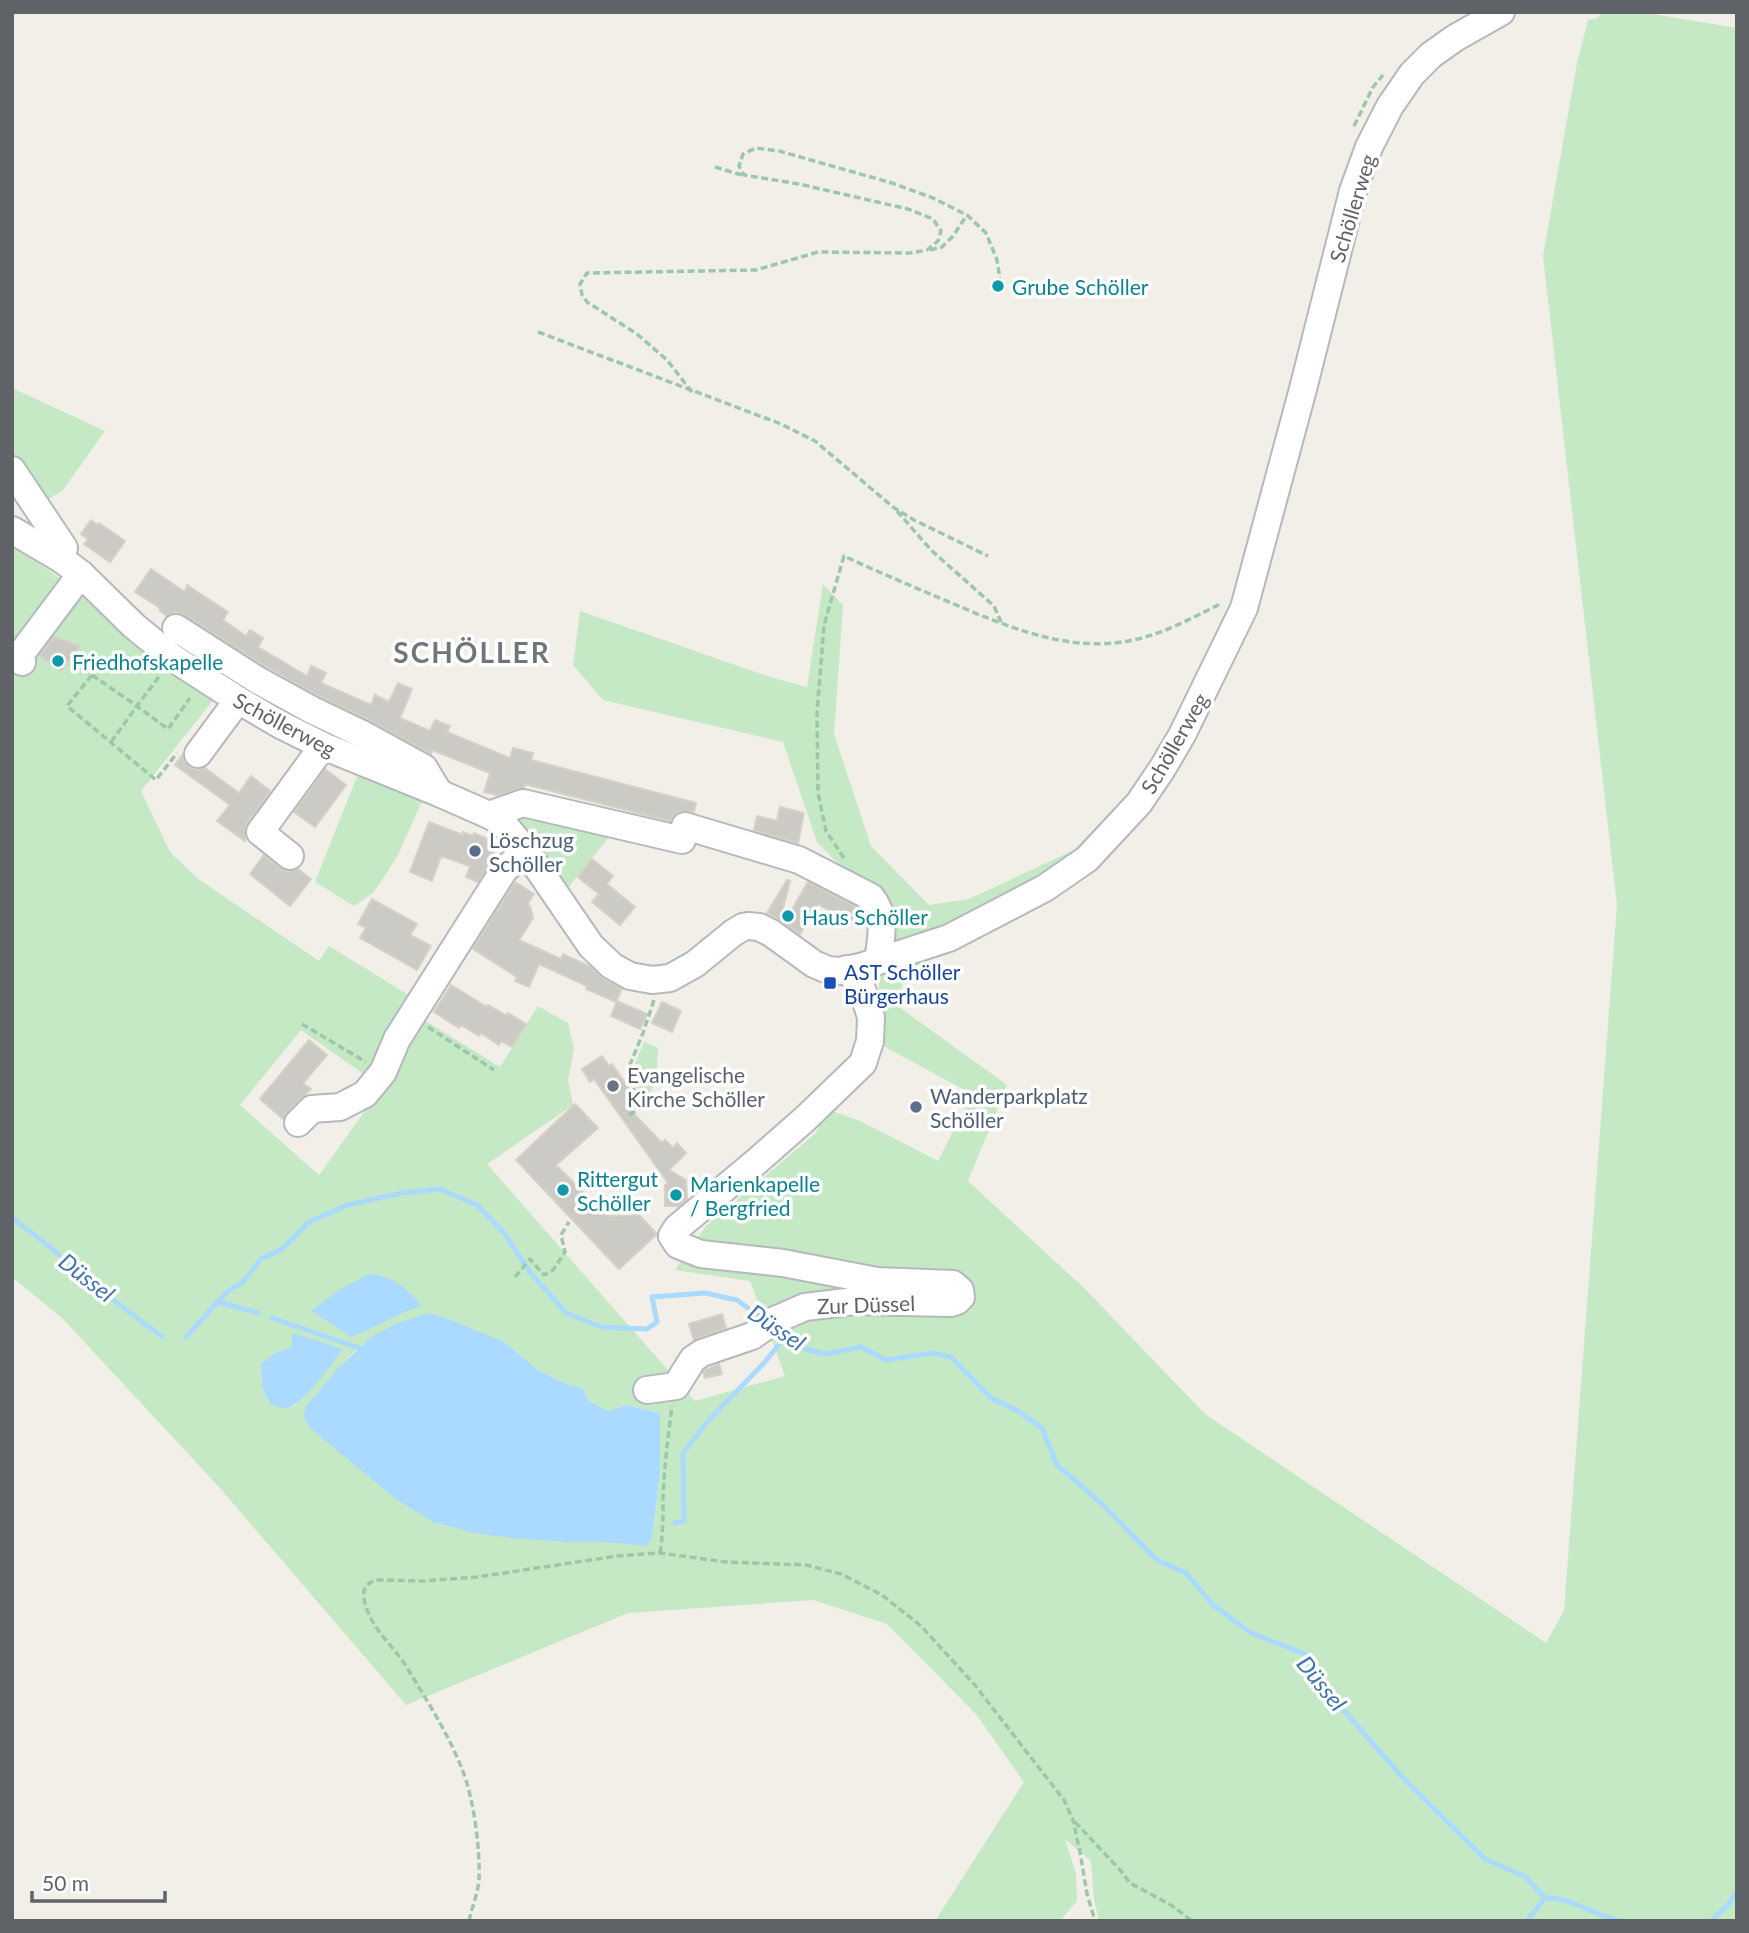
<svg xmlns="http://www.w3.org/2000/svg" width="1749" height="1933" font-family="Lato,sans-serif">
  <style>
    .green { fill: #c5e8c5; fill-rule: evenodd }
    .water { fill: #aadaff }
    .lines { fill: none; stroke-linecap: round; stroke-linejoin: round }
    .stream { stroke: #aadaff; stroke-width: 5 }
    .building { fill: #cccac5; stroke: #d6d1c6; stroke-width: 2 }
    .minor-casing { stroke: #b5b8bc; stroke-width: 30 }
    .path { stroke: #9cc7a9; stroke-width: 3.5; stroke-dasharray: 7 3.5; stroke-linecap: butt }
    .minor { stroke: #fff; stroke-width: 26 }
    .culture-dot { fill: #0f9aa8; stroke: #fff; stroke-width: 2.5 }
    .service-dot { fill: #5c6f8a; stroke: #fff; stroke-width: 2.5 }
    .transit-dot { fill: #1a4fb4; stroke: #fff; stroke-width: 2.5 }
    .worship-dot { fill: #6b7280; stroke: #fff; stroke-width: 2.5 }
    .labels { text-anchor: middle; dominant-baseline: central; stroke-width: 7; stroke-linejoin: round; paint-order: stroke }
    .street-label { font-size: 21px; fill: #5f6368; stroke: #fff }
    .culture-label { font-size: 21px; fill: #0d838f; stroke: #fff; text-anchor: start }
    .service-label { font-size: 21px; fill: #4e5e75; stroke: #fff; text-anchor: start }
    .transit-label { font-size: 21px; fill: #164399; stroke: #fff; text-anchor: start }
    .worship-label { font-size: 21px; fill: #5b616d; stroke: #fff; text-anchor: start }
    .water-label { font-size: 23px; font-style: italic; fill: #4174aa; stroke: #fff }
    .district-label { font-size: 28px; font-weight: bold; letter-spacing: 2px; fill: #70757a; stroke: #fff }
  </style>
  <rect width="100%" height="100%" fill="#f1efe8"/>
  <g class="green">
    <path d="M1602,12h38l97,16v1893h-638l-5,-22 -3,-38 -26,-22 11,35 1,27 -17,20h-125l89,-139 -48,-68 -89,-90 -74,-24 -185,13 -222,92 -187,-218 -156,-168 -51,-42v-729c48,25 87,64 128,98 23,19 50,36 74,53l-73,92 29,61 27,26 122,83 10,-15 86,53 6,19 79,49 38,-61 30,17 6,26 -6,31 5,25 -86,59 208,237 90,-25 -35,-95 -75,-11 31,-44 110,-93 10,-24 34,12 78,40 34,-67 -96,-52 6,-112 -11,-33 -54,-55 -34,-100 -180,-42 -30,-35 7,-54 190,66 37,10 16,-103 20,21 -9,129 37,112 58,59 40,-6 105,-49 69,-72 36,-50 -73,103 -120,96 -1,8 -81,36 -5,36 108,78 -39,96 117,108 120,125 341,229 18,-32 53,-706 -74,-649 34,-193 11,-43 10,-2zM301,1030l81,57 -63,88 -79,-70zM414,1319l90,23 34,28 26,13 19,6 6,12 19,10 19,-6 33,8v59l-8,66 -48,4h-40l-90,-9 -40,-11 -40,-24 -84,-71 -6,-9c30,-45 53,-85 110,-99zM292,1334l51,15 -39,48 -10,9 -25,-3 -7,-16 -1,-22 15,-13 16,-5z"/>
    <polygon points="12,388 105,431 63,490 41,504 12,463"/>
    <polygon points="358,774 422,801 398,855 374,892 354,906 315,882"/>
    <polygon points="516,815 613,832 567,889"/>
    <polygon points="644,1042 658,1048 656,1080 645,1104 630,1075"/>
  </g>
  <g class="water">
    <path d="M369,1274c23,1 39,15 53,32l-15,5 -55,26 -41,-26 28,-21z"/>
    <polygon points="430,1313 451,1320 504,1342 538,1370 564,1383 583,1389 589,1401 608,1411 627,1405 660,1413 660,1472 652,1538 646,1546 604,1542 564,1542 511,1538 474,1533 433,1522 394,1498 309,1427 304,1418 305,1408 337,1369 372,1336 398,1323"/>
    <path d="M292,1333l51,16c-9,12 -39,54 -53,58 -8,2 -13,0 -21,-4l-7,-16 -1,-23 15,-12 16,-5z"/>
  </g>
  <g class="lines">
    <g class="stream">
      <path d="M12,1218c52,37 97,83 150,118"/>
      <polyline points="219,1302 258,1313"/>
      <polyline points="272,1318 359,1348 364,1352"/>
      <polyline points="777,1330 805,1349 826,1354 861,1347 886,1360 932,1353 951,1357 991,1398 1018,1411 1042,1428 1057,1465 1100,1502 1157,1560 1186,1573 1213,1605 1251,1633 1305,1654 1320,1683 1403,1778 1485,1859 1524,1876 1545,1898 1527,1921"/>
      <polyline points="186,1337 227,1292 243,1282 261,1259 282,1249 309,1222 347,1205 402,1193 440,1189 477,1205 505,1234 529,1271 566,1313 601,1327 647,1329 657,1322 652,1297 705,1293 737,1300 764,1320"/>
      <polyline points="675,1523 684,1521 683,1453 708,1421 764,1363 786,1336"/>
      <path d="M1545,1898c26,-1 49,17 74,23"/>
      <polyline points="1711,1921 1728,1905 1737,1891"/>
    </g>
  </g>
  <g class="building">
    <polygon points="91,520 97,525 99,523 125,541 110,562 84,544 88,539 81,534"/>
    <polygon points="151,569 185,592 187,585 228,612 223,620 246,636 250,630 263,638 258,647 307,676 311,666 326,673 321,683 371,705 375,695 389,702 398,683 412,689 400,718 430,731 435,720 450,726 447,732 510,758 513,748 533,753 531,760 696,803 694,812 681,811 674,815 670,821 528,785 525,785 524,788 497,795 484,792 490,773 432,750 431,754 369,720 319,696 267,667 184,615 176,612 167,616 159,610 160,608 135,592"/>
    <polygon points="54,637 80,646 61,671 40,655"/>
    <polygon points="183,754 184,761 189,767 197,770 205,768 239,793 251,776 270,791 247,823 245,829 246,839 245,841 217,821 230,805 175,765"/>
    <polygon points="325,769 346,785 315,827 294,812"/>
    <polygon points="780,807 804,813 798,843 754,830 757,816 777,821"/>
    <polygon points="429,822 463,835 463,832 473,836 474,833 497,843 488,867 478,882 466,877 470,866 441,856 432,881 410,872"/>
    <polygon points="264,855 281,869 288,872 298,869 311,879 290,906 250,874"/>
    <polygon points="592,859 613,876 607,884 635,907 620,925 592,902 599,894 578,877"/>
    <polygon points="787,880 790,881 780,920 767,913"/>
    <polygon points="515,882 534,894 527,905 530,906 533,918 519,940 561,959 563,954 589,966 604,980 622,989 616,1002 586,989 587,986 539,964 529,987 515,981 517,977 473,949"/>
    <polygon points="808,882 860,909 864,917 858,927 818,904 800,934 784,923"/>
    <polygon points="372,899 417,924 410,935 431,946 417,970 360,938 366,928 358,924"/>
    <polygon points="451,985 487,1007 488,1005 507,1016 508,1013 526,1024 512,1047 501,1041 499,1045 481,1033 479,1036 461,1025 459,1028 434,1012"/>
    <polygon points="617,1001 647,1014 640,1029 611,1016"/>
    <polygon points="662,1002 681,1011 672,1032 652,1023"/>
    <polygon points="309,1040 327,1055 303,1083 311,1089 287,1112 283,1119 260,1099"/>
    <polygon points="602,1056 609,1066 612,1064 630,1090 626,1093 636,1106 630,1110 662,1143 665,1140 673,1148 677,1143 686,1153 669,1170 686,1180 687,1199 679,1206 665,1206 665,1185 668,1183 594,1079 590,1082 582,1069"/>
    <polygon points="575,1104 598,1128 556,1165 607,1216 639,1215 657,1234 619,1269 516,1160"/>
    <polygon points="722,1314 726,1328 694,1340 689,1324"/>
    <polygon points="719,1364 722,1374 705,1378 703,1372 705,1370"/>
  </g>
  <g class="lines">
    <g class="minor-casing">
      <g id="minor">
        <polyline points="12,470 64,548 61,559"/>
        <polyline points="12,530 61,559 81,574 133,625 173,658 238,700 279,724 323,746 439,793 489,815 502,822 526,851 591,946 612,966 630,976 652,980 670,978 695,964 733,933 743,927 748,926 759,927 771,933 814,964 828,970 839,971 860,967 949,938 1045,888 1087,859 1139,803 1162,769 1182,735 1244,608 1303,389 1353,191 1369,147 1390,106 1412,74 1431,55 1455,38 1501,12"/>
        <polyline points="176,628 259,681 312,710 362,734 424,768 439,793"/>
        <polyline points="22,662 21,654 81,574"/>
        <polyline points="198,754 238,700"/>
        <polyline points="489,815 523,803 682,840"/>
        <path d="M685,826l114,34 72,37c16,19 10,42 7,64"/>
        <polyline points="290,856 260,832 323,746"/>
        <polyline points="298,1123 312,1109 340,1107 365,1094 383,1072 397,1039 504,870 526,851"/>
        <polyline points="647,1390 676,1386 693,1359 702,1353 752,1336 775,1320 805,1307 855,1301 951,1303 957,1301 961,1297 960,1290 953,1284 877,1281 783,1263 701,1254 678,1245 672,1236 677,1228 756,1162 806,1118 863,1063 870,1041 871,1017 861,986 847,969"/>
      </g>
    </g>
    <g class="path">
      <polyline points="1354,126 1373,87 1383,75"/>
      <polyline points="715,167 742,175"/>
      <polyline points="930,250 942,247 953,236 967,215"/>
      <polyline points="538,332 781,424 815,441 893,507 914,520 988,556"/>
      <polyline points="692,392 667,360 637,334 587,302 582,295 580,284 587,273 756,270 818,252 910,253 927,250 938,241 941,231 933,219 908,209 799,184 744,175 739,166 743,154 756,148 779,151 892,183 933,198 967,215 986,233 997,260 1000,279"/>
      <polyline points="897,511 931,550 994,606 1001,622"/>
      <polyline points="76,662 92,675 67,706 156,780 177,753"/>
      <polyline points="92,675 137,706 161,674"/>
      <polyline points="111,742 137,706 168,729 190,698"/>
      <path d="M844,858l-18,-27 -8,-38 -1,-80 7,-88 20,-69c32,15 65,29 98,43 57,24 117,52 180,43 36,-5 68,-23 100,-39"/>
      <polyline points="302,1024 366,1062"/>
      <polyline points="428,1027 494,1070"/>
      <polyline points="629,1115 644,1106 627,1078 629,1067 643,1033 654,1000"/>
      <polyline points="515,1277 530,1259 544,1275 553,1270 565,1252 561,1235 569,1222"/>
      <path d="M660,1553c3,-18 3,-36 3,-54 1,-31 5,-62 9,-93"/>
      <polyline points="1075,1822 1121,1871 1130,1883 1171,1905 1192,1921"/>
      <path d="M469,1921c3,-14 9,-28 10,-42 1,-32 -5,-80 -17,-110 -14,-36 -36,-70 -56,-103 -14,-22 -37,-39 -42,-67 -2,-10 3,-17 13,-19l47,1 53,-4 140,-21 43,-3 66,9 80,3 35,9 41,21 39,31 53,58 90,116 9,20 7,32 7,42 8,27"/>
    </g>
    <use href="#minor" class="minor"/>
  </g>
  <g class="culture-dot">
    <circle cx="998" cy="286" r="7"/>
    <circle cx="58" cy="661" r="7"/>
    <circle cx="788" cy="916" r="7"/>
    <circle cx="563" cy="1190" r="7"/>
    <circle cx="676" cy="1195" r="7"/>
  </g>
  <g class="service-dot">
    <circle cx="475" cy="851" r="7"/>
    <circle cx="916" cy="1107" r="7"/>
  </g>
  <rect class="transit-dot" x="823" y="976" width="14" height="14" rx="3.5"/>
  <circle class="worship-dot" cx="613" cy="1086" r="7"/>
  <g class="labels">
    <g class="street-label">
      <text transform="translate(1352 208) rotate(-73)">Schöllerweg</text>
      <text transform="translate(285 724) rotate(28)">Schöllerweg</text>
      <text transform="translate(1174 743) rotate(-60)">Schöllerweg</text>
      <text transform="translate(866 1304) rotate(-2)">Zur Düssel</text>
    </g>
    <g class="culture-label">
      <text x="1012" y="286">Grube Schöller</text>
      <text x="72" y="661">Friedhofskapelle</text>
      <text x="802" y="916">Haus Schöller</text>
      <text x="577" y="1178">Rittergut<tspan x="577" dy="24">Schöller</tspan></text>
      <text x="690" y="1183">Marienkapelle<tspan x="690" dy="24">/ Bergfried</tspan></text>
    </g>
    <g class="service-label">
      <text x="489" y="839">Löschzug<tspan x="489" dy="24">Schöller</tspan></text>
      <text x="930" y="1095">Wanderparkplatz<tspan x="930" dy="24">Schöller</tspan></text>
    </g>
    <g class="transit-label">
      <text x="844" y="971">AST Schöller<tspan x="844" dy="24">Bürgerhaus</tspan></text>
    </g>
    <g class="worship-label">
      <text x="627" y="1074">Evangelische<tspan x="627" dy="24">Kirche Schöller</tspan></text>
    </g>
    <g class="water-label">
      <text transform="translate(87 1277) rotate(38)">Düssel</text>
      <text transform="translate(777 1327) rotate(34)">Düssel</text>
      <text transform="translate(1322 1683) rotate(51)">Düssel</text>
    </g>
    <g class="district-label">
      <text x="472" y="652">SCHÖLLER</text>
    </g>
  </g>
  <rect width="1749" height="1933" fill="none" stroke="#5f6368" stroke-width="28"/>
  <path d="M32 1891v10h133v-10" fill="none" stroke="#5f6368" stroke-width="3.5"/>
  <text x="42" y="1891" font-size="21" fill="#5f6368" stroke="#ffffff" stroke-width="5" paint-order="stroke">50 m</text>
</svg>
